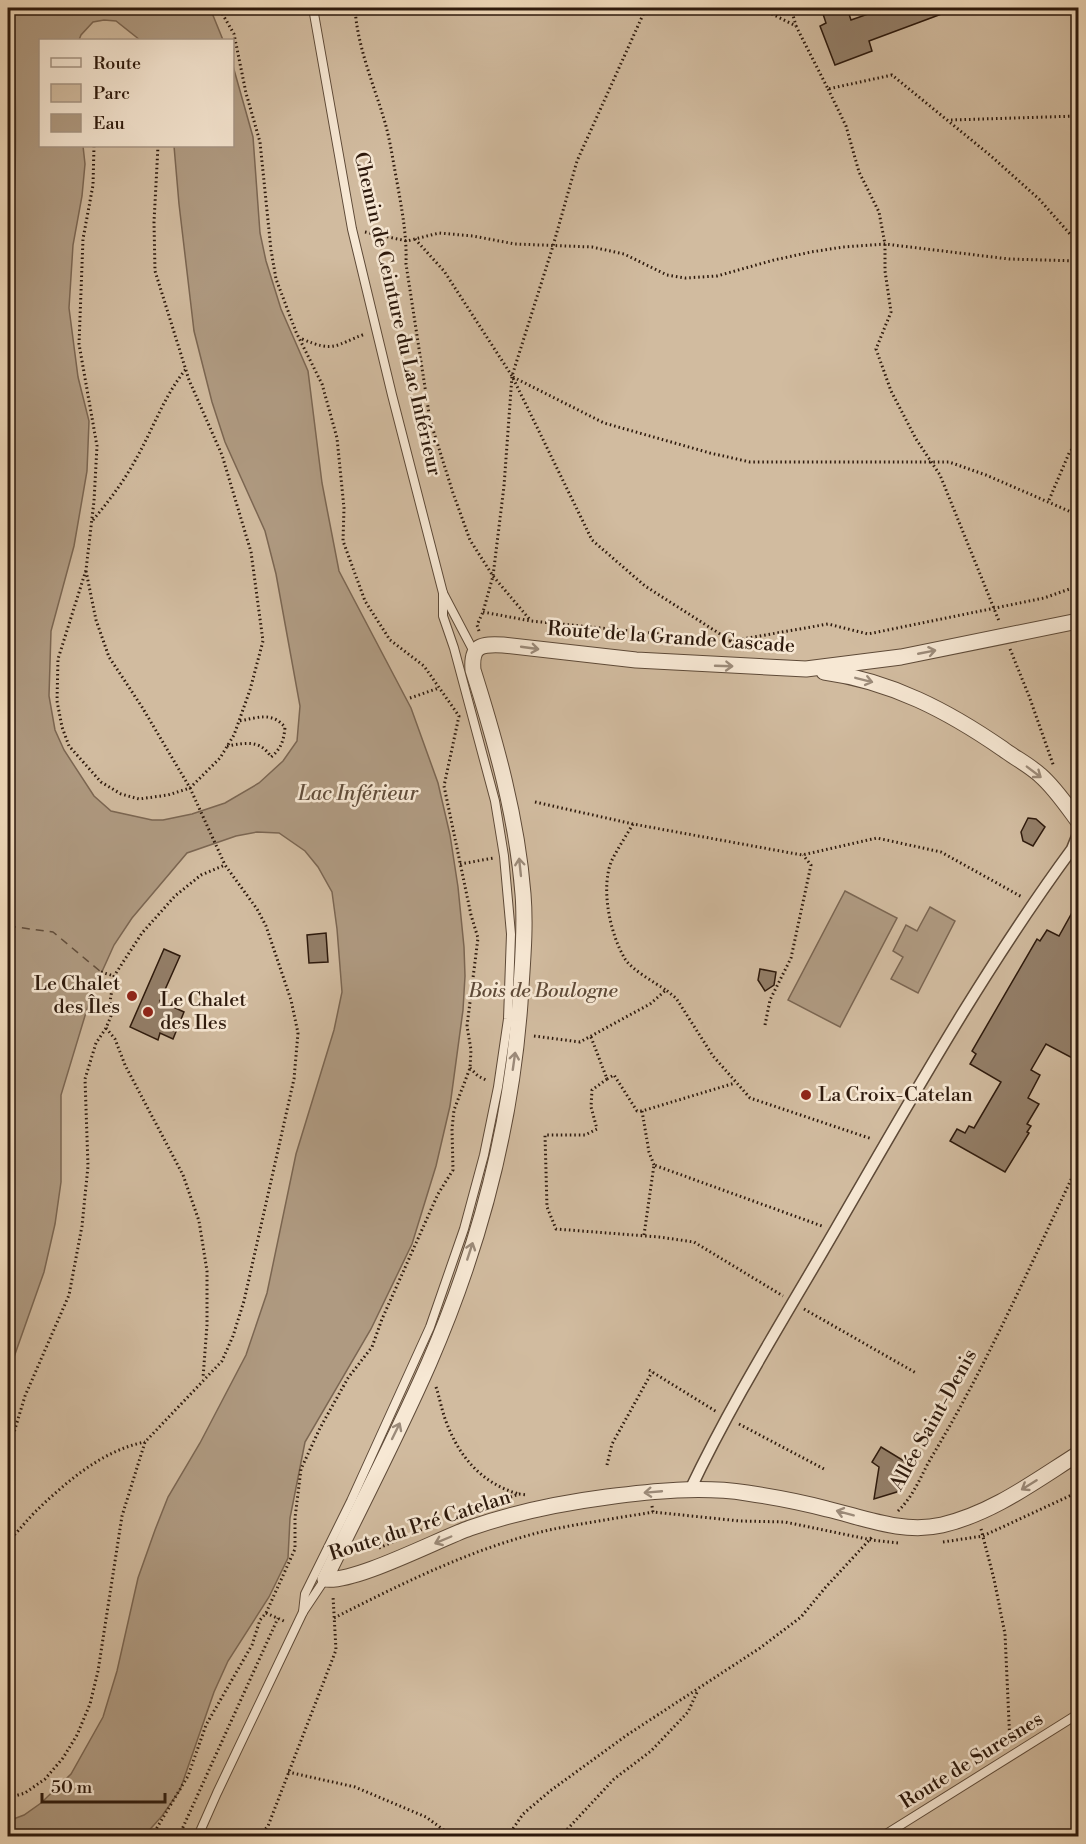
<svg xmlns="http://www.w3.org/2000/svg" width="1086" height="1844" font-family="'Libre Bodoni',serif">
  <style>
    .green { fill: #d1bb9f; stroke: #7f6a56; stroke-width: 1.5; fill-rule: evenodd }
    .water { fill: #af9a81; stroke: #7b6652; stroke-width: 1.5 }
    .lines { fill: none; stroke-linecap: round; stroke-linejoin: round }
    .ferry { stroke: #614d3b; stroke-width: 1.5; stroke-dasharray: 8 6; stroke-linecap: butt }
    .building { fill: #937e68; stroke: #2d190c; stroke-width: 1.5 }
    .service-casing { stroke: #5e4a38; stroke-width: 10 }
    .pedestrian-casing { stroke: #5e4a38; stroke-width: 13 }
    .minor-casing { stroke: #5e4a38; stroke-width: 17 }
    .path { stroke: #2d190c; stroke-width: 3; stroke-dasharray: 1.5 3; stroke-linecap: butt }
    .service { stroke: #f7e8d4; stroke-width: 8 }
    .pedestrian { stroke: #f7e8d4; stroke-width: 10 }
    .minor { stroke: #f7e8d4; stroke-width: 15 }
    .oneway { stroke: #9c8b7a }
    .poi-dot { fill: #8f2418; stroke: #f7e8d4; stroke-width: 2 }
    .labels { text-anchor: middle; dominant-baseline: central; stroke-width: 5; stroke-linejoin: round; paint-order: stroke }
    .street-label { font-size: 20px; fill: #2d190c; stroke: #f7e8d4 }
    .poi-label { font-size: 20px; fill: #2d190c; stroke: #f7e8d4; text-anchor: start }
    .park-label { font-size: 20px; font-style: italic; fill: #5e4a38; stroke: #f7e8d4 }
    .water-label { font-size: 21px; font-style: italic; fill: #614d3b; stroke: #f7e8d4 }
  </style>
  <rect width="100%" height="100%" fill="#f2dcbd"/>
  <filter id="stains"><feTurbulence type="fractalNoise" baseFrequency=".00333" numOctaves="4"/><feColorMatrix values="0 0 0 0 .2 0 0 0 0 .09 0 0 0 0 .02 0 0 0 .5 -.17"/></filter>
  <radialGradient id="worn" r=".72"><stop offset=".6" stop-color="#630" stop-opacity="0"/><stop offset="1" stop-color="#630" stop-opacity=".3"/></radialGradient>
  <path class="green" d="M8,8h1070v1828h-1070zM40,40h192v106h-192z"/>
  <g class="water">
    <path d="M14,8h196l13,32h-83l-24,-19 -12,-1 -11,2 -12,13 -2,5h-39v106h43l2,18 -3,32 -9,49 -4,63 9,69 11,44 -2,50 -13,75 -23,85 -2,65 6,34 9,20 30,46 17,15 41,9h11l29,-6 33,-11 34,-20 24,-22 14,-20 3,-35 -24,-132 -11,-43 -40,-89 -13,-40 -18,-71 -15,-127 -5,-58h58l1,-80 20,71 7,96 6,28 15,48 27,62 14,112 17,88 72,137 27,75 12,52 8,52 6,60 1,29 -2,34 -13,96 -14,60 -24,78 -41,85 -66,113 -15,76 -2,40 -19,39 -41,64 -14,31 -34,98 -18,26 -18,20h-136v-15l16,-6 17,-12 30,-29 32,-57 14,-46 21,-93 17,-48 13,-33 32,-54 46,-88 21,-62 29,-139 38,-124 8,-38 -5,-63 -5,-37 -14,-25 -13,-16 -26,-18 -22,-1 -21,4 -49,17 -55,65 -18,27 -23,51 -30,99v87l-6,42 -11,48 -36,102v-1100c11,-88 7,-178 6,-266z"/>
    <polygon points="845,891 897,918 840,1027 788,1000"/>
    <polygon points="930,907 955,921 918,993 891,979 903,957 893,951 906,925 917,931"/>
  </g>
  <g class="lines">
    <polyline class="ferry" points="8,926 53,932 101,972"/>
  </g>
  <g class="building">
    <polygon points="821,8 847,8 851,20 885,8 955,9 869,41 872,51 835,65 820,26 826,23"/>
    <polygon points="1028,818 1036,819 1045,827 1033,846 1023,841 1021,832"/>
    <polygon points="1078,902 1078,1061 1046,1044 1031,1070 1040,1075 1028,1098 1039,1104 1027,1124 1031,1126 1027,1132 1029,1133 1005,1172 950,1141 957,1129 965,1133 969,1126 974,1128 1001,1082 970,1064 976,1054 972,1051 1037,939 1040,941 1047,930 1059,936"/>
    <polygon points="326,933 328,962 309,963 307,935"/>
    <polygon points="164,949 180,956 160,1001 184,1012 173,1039 160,1033 158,1040 130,1027"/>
    <polygon points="760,969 776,972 774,985 765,991 758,980"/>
    <polygon points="881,1447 909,1464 901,1476 906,1485 900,1491 874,1499 879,1467 872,1462"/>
  </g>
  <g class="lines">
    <g class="service-casing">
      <g id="service">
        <polyline points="313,8 352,229 392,395 443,593 474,652"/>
        <polyline points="1077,1070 1078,1071"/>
        <polyline points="303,1612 305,1594 351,1501 430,1327 464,1229 484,1155 498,1087 508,1019 511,934 504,856 495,801 454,648 443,616 443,593"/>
        <polyline points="198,1836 217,1793 303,1612 325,1579"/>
        <polyline points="883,1836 1078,1714"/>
      </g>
    </g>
    <g class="pedestrian-casing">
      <path id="pedestrian" d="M690,1490c44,-93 100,-181 151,-270 73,-126 145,-254 231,-371l6,-15"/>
    </g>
    <g class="minor-casing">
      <g id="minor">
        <path d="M1078,621l-177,36 -95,12 -170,-9 -133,-15c-22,-1 -32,0 -30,25 23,73 44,148 50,224 3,36 -1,73 -3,109 -9,124 -42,247 -91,360 -32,73 -69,144 -104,216 28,5 114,-40 145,-51 43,-15 91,-25 137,-31 46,-6 94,-11 140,-4 27,4 54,9 80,16 38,9 76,25 115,16 51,-12 93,-44 136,-71"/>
        <path d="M824,672c67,9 124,39 179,77 12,9 26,16 37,26 15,13 27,31 38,46"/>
      </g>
    </g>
    <g class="path">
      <path d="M355,8c2,37 18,75 29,111 6,20 9,42 13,63 5,28 10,54 9,82l24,156 23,73 17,47 23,36 38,45"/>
      <polyline points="750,8 770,13 796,26 828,89 892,75 991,156 1039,199 1078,243"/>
      <polyline points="791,8 796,26"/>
      <polyline points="8,16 9,8"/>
      <polyline points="828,89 846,126 859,172 879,212 885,244 885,271 891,312 876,349 891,391 916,439 940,475 999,621"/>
      <polyline points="951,120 1078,116"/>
      <polyline points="94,146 93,185 83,239 79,344 97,446 94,501 86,570 58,659 57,701 62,727 69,746 101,782 121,794 139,799 168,795 190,788 220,758 234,735 250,690 263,641 251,552 222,455 189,380 155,271 154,222 158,146"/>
      <polyline points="8,210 8,236"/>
      <polyline points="365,232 407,241 439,233 473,236 515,244 592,247 624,254 667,275 685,278 717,276 774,260 811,252 843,247 885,244 1009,259 1078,261"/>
      <polyline points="415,239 444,271 512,376 592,540 645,586 731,641 754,650"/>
      <path d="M302,339c33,14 33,6 63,-5"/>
      <polyline points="513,377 604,423 710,453 750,462 949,462 986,475 1078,515"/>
      <polyline points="1049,500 1070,451 1078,445"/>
      <path d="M93,520c16,-19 31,-39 43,-61 17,-30 28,-63 50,-90"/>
      <polyline points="86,571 96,620 109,657 142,707 190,788 225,865"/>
      <polyline points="483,612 531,621 731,641 828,624 868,634 1044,598 1078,586"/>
      <polyline points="479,631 477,625 483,612 493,576 504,486 512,376 553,246 577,161 646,8"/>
      <polyline points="1010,649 1029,696 1054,767"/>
      <polyline points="410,698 439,688"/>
      <path d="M227,746c18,-3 33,-7 44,11 10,-8 13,-17 14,-30 -14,-16 -28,-9 -46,-6"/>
      <polyline points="535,802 633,824 802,855 877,838 941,852 1022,897"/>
      <path d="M633,824c-7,12 -15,24 -21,36 -12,27 -2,74 13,99 6,10 30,24 41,31"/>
      <polyline points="460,864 494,858"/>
      <polyline points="101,972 114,976"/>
      <polyline points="765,1025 770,1000 791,958 811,865 803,855"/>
      <polyline points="106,1028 115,1039 125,1065 183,1175 199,1221 207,1271 207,1325 203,1378"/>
      <polyline points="534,1036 580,1042 650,1004 666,990 676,998 713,1056 750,1098 872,1139"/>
      <polyline points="591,1037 607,1079 592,1090 591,1107 597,1129 585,1135 545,1135 547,1207 556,1229 659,1237 694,1242 783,1296"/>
      <polyline points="470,1068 478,1076 488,1081"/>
      <polyline points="607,1079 614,1075 637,1111 642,1111"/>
      <polyline points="654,1165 649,1152 642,1111 735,1083"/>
      <polyline points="644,1235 654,1165 822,1226"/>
      <polyline points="804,1309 916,1373"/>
      <polyline points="649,1370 717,1412"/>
      <path d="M436,1387c4,12 6,25 11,37 13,34 36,60 72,70"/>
      <polyline points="739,1424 824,1469"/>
      <polyline points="607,1465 612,1444 652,1372"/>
      <polyline points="8,1471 12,1439 25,1396 69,1295 82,1226 88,1166 85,1079 96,1043 106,1028 111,1016 110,1002 114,976 142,933 175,896 201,875 225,865 257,909 266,926 291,1000 298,1033 294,1079 244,1301 233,1336 222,1361 145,1442 122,1516 98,1671 90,1704 77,1735 63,1758 45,1779 25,1793 8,1798"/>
      <polyline points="502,1500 519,1494 527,1495"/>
      <polyline points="652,1506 653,1512 740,1521 785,1522 872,1540 898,1543"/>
      <path d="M898,1511c17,-16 24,-39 36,-58 55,-92 98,-192 144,-288"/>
      <polyline points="981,1529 994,1579 1005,1634 1010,1744"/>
      <path d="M8,1541c10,-9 18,-20 28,-30 30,-29 67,-61 109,-69"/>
      <polyline points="943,1542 983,1536 1078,1492"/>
      <polyline points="379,1548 428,1527"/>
      <polyline points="266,1613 286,1622"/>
      <path d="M334,1618c69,-35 139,-70 215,-88 34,-7 69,-12 104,-18"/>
      <polyline points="288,1772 355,1787 426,1817 452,1836"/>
      <polyline points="8,1780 14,1777"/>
      <polyline points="152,1836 188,1776 206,1725 252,1645 260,1620 266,1613 295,1549 295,1518 301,1469 320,1428 348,1378 372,1347 382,1319 438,1194 453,1170 452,1129 454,1110 470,1068 471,1050 467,1026 478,938 471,915 444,786 459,716 424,666 390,640 365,601 343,541 344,508 337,438 322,384 296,332 276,279 271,250 260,142 246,93 234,34 219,8"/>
      <polyline points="179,1836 278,1618"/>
      <polyline points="260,1836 268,1826 336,1650 333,1596"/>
      <polyline points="508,1836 523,1814 550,1791 627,1735 760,1648 801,1617 825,1588 872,1537"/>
      <polyline points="561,1836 614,1779 651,1751 688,1712 698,1690"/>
    </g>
    <use href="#service" class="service"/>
    <use href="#pedestrian" class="pedestrian"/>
    <use href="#minor" class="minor"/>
  </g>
  <defs><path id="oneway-shaft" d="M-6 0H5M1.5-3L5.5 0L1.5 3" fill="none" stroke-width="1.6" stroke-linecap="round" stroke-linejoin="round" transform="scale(1.5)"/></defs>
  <g class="oneway">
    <use href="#oneway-shaft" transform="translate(530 648) rotate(8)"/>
    <use href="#oneway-shaft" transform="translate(927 652) rotate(-11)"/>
    <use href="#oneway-shaft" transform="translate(724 666) rotate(2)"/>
    <use href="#oneway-shaft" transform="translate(864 680) rotate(14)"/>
    <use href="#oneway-shaft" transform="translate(1034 772) rotate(37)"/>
    <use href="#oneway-shaft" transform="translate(520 867) rotate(-96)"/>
    <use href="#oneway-shaft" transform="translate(514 1061) rotate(-82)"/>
    <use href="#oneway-shaft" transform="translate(470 1251) rotate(-72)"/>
    <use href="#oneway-shaft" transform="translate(396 1431) rotate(-64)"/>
    <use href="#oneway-shaft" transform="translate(1029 1485) rotate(148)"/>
    <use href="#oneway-shaft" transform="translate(653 1492) rotate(175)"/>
    <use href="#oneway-shaft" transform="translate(845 1513) rotate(-165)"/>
    <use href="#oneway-shaft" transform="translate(443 1540) rotate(157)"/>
  </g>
  <g class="poi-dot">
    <circle cx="132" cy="996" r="6"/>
    <circle cx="148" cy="1012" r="6"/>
    <circle cx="806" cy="1095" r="6"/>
  </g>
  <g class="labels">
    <g class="street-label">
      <text transform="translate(397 314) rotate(77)">Chemin de Ceinture du Lac Inférieur</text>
      <text transform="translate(671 638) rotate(4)">Route de la Grande Cascade</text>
      <text transform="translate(934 1420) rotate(-61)">Allée Saint-Denis</text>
      <text transform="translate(420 1526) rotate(-18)">Route du Pré Catelan</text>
      <text transform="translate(972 1761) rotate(-32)">Route de Suresnes</text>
    </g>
    <g class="poi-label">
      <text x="120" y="984" text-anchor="end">Le Chalet<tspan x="120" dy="23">des Îles</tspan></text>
      <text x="160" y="1000">Le Chalet<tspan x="160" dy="23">des Iles</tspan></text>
      <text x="818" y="1095">La Croix-Catelan</text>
    </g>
    <g class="park-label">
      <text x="543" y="991">Bois de Boulogne</text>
    </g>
    <g class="water-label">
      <text x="358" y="794">Lac Inférieur</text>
    </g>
  </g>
  <rect width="1086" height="1844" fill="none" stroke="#f2dcbd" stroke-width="30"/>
  <rect x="9" y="9" width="1068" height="1826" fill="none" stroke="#2d190c" stroke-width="3"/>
  <rect x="15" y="15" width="1056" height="1814" fill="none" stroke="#2d190c" stroke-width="1.5"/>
  <rect x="39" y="39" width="195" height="108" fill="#f7e8d4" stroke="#a69584" stroke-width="1.5"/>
  <rect x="51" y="58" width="30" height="9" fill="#f7e8d4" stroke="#a69584" stroke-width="1.5"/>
  <text x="93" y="69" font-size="18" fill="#2d190c">Route</text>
  <rect x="51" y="84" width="30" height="18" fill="#d1bb9f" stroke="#a69584" stroke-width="1.5"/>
  <text x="93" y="99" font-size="18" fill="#2d190c">Parc</text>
  <rect x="51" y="114" width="30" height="18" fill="#af9a81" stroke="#a69584" stroke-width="1.5"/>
  <text x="93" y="129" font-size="18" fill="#2d190c">Eau</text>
  <path d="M42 1793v9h123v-9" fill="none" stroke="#2d190c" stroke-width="3"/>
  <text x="51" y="1793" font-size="18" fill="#2d190c" stroke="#f7e8d4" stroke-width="4.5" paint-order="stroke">50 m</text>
  <rect width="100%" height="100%" filter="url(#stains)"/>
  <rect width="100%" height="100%" fill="url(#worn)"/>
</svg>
